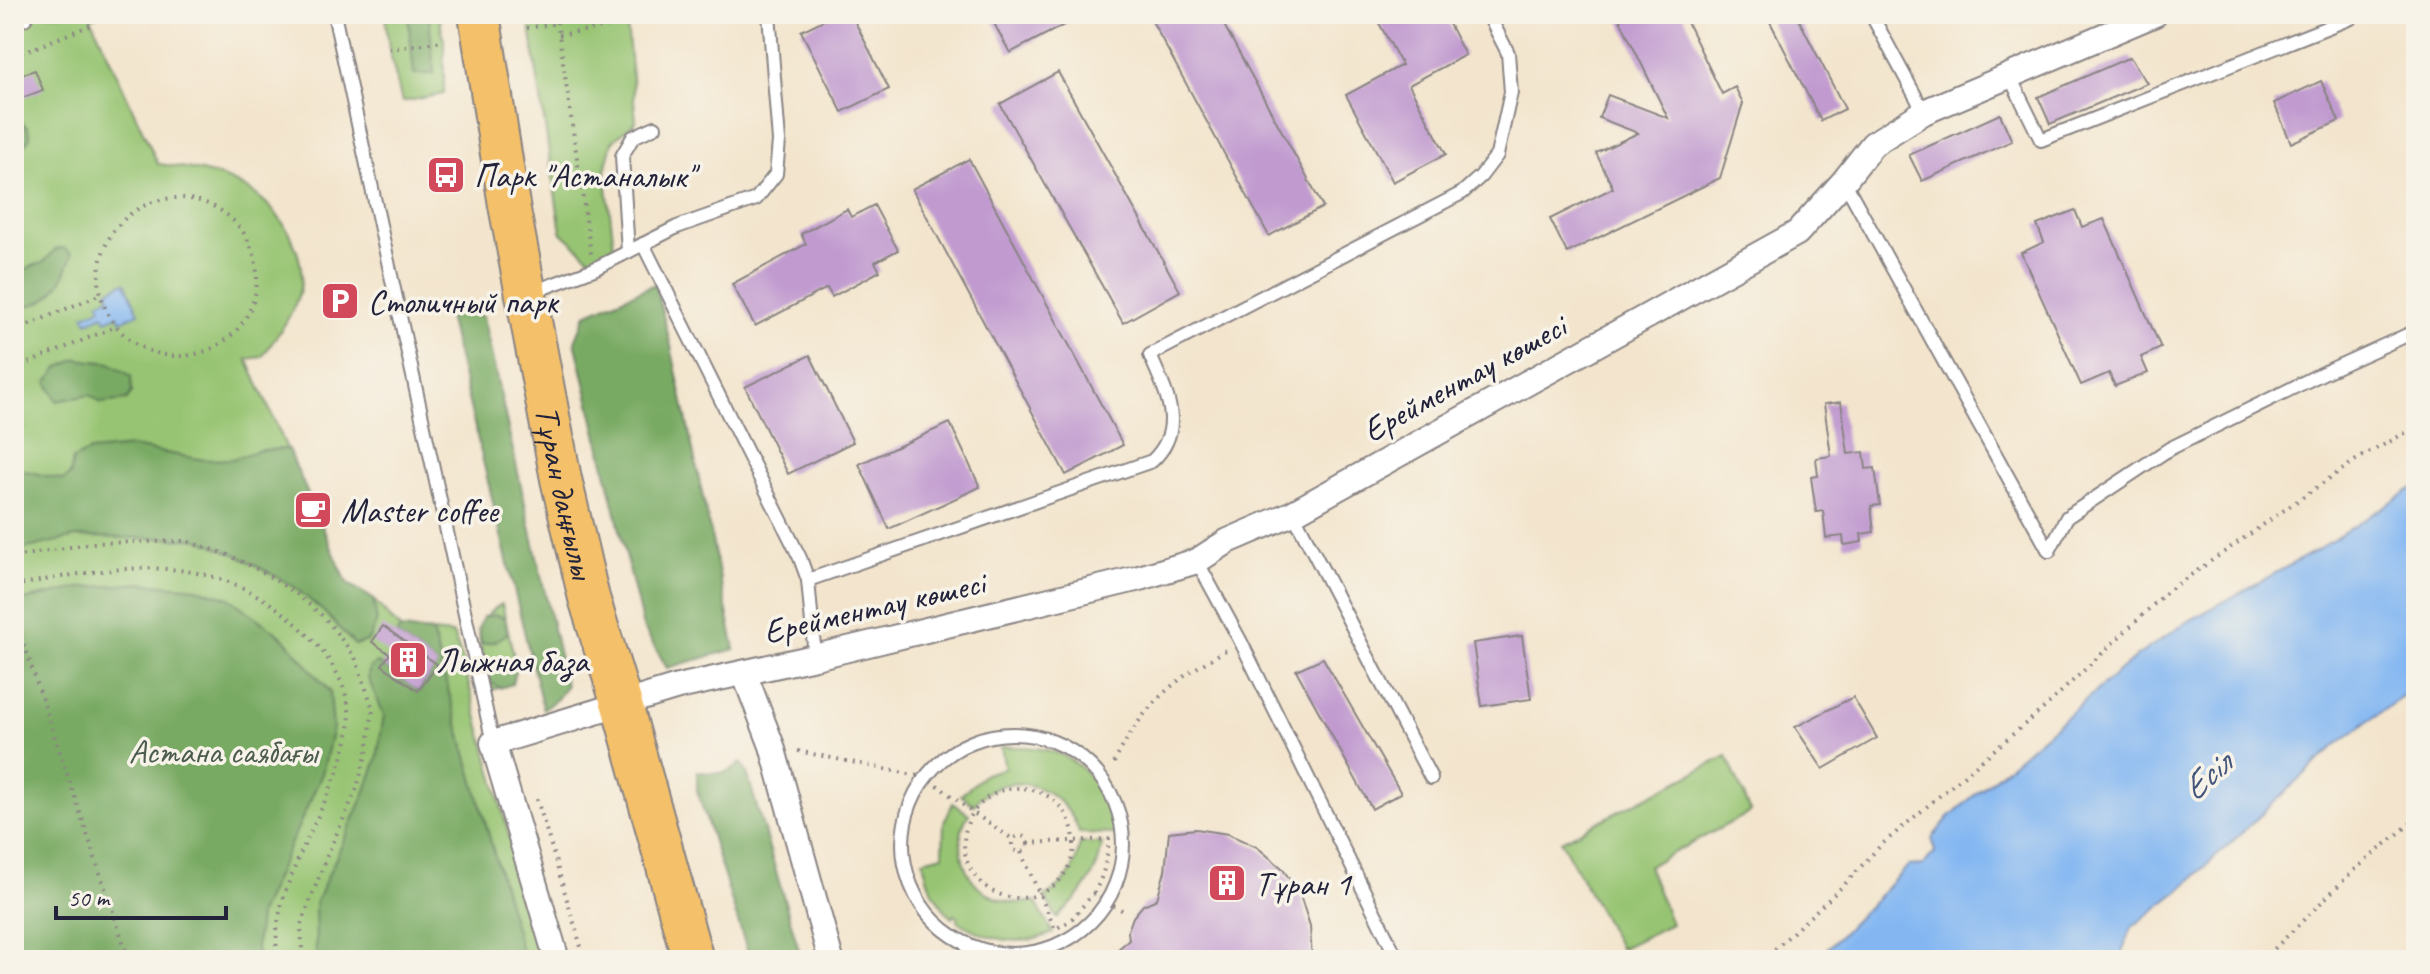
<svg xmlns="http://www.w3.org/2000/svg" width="2430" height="974" font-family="Caveat,sans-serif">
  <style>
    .green { fill: #97c472; stroke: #5c7356; stroke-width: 2 }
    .forest { fill: #79aa64; stroke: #4e6650; stroke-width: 2 }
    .water { fill: #84b7f2; stroke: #536c96; stroke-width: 2 }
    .building { fill: #c19bd0 }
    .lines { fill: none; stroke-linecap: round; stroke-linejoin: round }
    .lane-casing { stroke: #8a8484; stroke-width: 16 }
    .street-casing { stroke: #8a8484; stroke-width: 28 }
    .primary-casing { stroke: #8a8484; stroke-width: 44 }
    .path { stroke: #8a8484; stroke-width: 4; stroke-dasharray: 2 6; stroke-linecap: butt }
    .lane { stroke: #fff; stroke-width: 12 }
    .street { stroke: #fff; stroke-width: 24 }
    .primary { stroke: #f4c16a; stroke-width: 40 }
    .labels { text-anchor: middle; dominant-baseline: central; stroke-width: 7; stroke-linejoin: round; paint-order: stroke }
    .poi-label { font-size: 34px; fill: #22223b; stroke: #f7f3e8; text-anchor: start }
    .street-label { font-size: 34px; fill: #22223b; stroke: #f7f3e8 }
    .park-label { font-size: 34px; fill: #4b5b4e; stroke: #f7f3e8 }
    .water-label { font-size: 36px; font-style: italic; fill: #44567b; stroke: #f7f3e8 }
  </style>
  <rect width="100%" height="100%" fill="#f7f3e8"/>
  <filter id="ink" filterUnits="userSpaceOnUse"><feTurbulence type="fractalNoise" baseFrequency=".0125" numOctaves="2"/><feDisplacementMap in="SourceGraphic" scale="16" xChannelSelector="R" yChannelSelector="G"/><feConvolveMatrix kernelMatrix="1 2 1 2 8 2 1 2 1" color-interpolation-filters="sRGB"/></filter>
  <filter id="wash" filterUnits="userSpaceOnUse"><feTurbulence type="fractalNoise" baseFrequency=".006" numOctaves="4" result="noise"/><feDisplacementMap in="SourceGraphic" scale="32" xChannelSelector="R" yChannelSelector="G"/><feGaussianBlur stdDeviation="1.8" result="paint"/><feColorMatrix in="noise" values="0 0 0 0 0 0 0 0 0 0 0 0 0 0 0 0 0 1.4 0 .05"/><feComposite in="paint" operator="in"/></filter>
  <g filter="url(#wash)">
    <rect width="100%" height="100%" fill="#f3e5cd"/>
    <g class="green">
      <path d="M14,14h85l-8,4 67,146c57,6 108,20 134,75 8,17 13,35 7,54 -7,24 -23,44 -37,64l-15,2 100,224 26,16 27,30 53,5 9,25 55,206 30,95h-533z"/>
      <polygon points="385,14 439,14 444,41 444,94 402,102 389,49"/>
      <polygon points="528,14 626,14 636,121 612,142 605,170 614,246 592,260 561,232"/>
      <path d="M502,604l14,62 -4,18 -20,6c-8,-35 -28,-66 10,-86z"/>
      <path d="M1001,747c43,-2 72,4 98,41 10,14 16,28 17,46l-37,-1c-12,-45 -73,-70 -105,-28l-13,-10 24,-21 20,-6z"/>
      <polygon points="1727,756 1751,812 1648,866 1671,924 1620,949 1561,841"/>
      <path d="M953,803l16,11c-7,10 -8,18 -8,30 1,41 35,65 74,57l18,32c-34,15 -66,7 -96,-12l1,-3 -4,-3 -2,3c-17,-18 -25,-34 -29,-58l20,-5 1,-33z"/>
      <path d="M1080,843h22c-3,32 -22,54 -45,75l-12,-21c22,-13 31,-29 35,-54z"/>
    </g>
    <g class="forest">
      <polygon points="408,14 429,14 434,74 414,74"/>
      <polygon points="17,118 28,128 30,137 14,161 14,119"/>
      <path d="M64,248l8,6c-8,27 -20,52 -51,52l-7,-13 2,-17 16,-10 11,-3 13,-14z"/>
      <polygon points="655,284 671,346 735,649 667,668 643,627 575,341 586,314"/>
      <polygon points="445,304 463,308 483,317 566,686 557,699 543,709"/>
      <polygon points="77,359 110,363 131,376 132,392 127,400 101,403 90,395 57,401 47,382 58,368"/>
      <polygon points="132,447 205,460 232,459 260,450 288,449 347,583 373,599 377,621 368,641 355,645 324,612 293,586 237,555 199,539 76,537 14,551 14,468 63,480 70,475 73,459 90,451"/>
      <polygon points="142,583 197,588 229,598 284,638 330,692 333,728 322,774 259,914 256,949 259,960 14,960 14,602 80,588"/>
      <polygon points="496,615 505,618 508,633 494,642 482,644 478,629 483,617"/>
      <polygon points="400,629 432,632 524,960 318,960 316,956 315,904 364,796 377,759 384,715 368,678 369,668 377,663 382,665 419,691 437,665 396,635"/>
      <polygon points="516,666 512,684 500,688 491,683 488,671 495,667"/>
      <path d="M741,763l6,10 55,187h-52l-53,-170v-19c17,4 31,4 44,-8z"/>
    </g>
    <g class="water">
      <polygon points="125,282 139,313 121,321 118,315 106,320 103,315 88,322 84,315 101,308 99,302 110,297 107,291"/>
      <polygon points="2416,486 2416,686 2336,745 2179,891 2132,927 2119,960 1816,960 1908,866 1923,865 1935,852 1932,838 1950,816 2137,656 2187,622 2319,549"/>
    </g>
    <g id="blocks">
      <g class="building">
        <polygon points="836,14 851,14 889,89 842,112 801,31"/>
        <polygon points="989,14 1085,14 1010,53"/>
        <polygon points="1166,14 1218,14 1323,207 1269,236 1152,21"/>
        <polygon points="1374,14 1444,14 1465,55 1409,85 1446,154 1393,182 1346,95 1402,65"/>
        <polygon points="1617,14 1683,14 1722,94 1735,87 1743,103 1720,178 1567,253 1550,219 1613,188 1596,153 1638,133 1599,118 1608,95 1668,118"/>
        <polygon points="1766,14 1796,14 1845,109 1821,121"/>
        <polygon points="2130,57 2147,83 2050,124 2038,97"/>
        <polygon points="35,70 43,90 22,98 15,77"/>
        <polygon points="1058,72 1180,291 1123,323 1000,104"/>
        <polygon points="2321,81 2339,121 2291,143 2274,103"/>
        <polygon points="2000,114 2012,141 1922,181 1909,155"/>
        <polygon points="969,159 1123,445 1066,475 912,189"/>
        <polygon points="874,205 898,250 875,262 880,271 832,297 827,288 755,326 732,284 806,244 801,234 847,209 851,217"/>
        <polygon points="2075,210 2082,227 2104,219 2161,348 2141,357 2148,373 2115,386 2109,373 2081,385 2021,253 2044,242 2037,225"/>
        <polygon points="810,355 853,442 788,474 745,387"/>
        <polygon points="1841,402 1848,454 1864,452 1866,469 1875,468 1880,505 1871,506 1874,532 1861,534 1862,542 1844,545 1843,536 1826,538 1823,511 1816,512 1811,477 1818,476 1816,458 1831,456 1824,404"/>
        <polygon points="950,423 980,487 889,529 859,464"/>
        <polygon points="383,626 438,665 418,691 382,665 390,654 372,642"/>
        <polygon points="1522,636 1531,699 1482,706 1473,643"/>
        <polygon points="1323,658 1401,793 1372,809 1296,670"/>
        <polygon points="1853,697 1877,738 1823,769 1795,727"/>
        <polygon points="1196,829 1228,834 1257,847 1282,868 1300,895 1310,926 1312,960 1105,960 1129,940 1128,931 1133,917 1143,905 1157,899 1165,871 1169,832"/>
      </g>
    </g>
  </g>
  <g filter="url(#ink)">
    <use href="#blocks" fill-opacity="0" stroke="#8a8484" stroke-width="2"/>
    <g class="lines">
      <g class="lane-casing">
        <g id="lane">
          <polyline points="334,14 493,743"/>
          <polyline points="1871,14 1924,112"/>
          <polyline points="2010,77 2041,140 2351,18 2350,14"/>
          <polyline points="1844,181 2049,551"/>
          <polyline points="643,244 800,558 808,580 815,657"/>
          <polyline points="628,252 622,156 633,137 655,127"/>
          <polyline points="530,293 594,269 677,227 756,199 776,174 779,141 769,14"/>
          <polyline points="1293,513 1431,778"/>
          <polyline points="2049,551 2067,517 2169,449 2323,373 2416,331"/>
          <polyline points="1197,561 1241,642 1398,960"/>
          <path d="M808,580l344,-119c35,-33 14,-68 -2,-106l312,-162 19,-17 16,-21 14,-63 -3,-39 -20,-39"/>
          <circle cx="1013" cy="844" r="110"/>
          <polyline points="965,944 978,960"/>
        </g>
      </g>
      <g class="street-casing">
        <g id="street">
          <polyline points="14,17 21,14"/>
          <polyline points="744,673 772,746 831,960"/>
          <polyline points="557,960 493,743 678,687 815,657 1136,579 1197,561 1228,541 1293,513 1797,233 1844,181 1873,144 1924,112 2155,14"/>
        </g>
      </g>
      <g class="primary-casing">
        <g id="primary">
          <path id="s1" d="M479,14l30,191 52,274 28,119 33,107 71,255"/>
        </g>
      </g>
      <g class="path">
        <polyline points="556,14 591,254"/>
        <polyline points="527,28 557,23"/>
        <polyline points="559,35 637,22"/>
        <polyline points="389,49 444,41"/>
        <polyline points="14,56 91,25 90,14"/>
        <circle cx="178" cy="277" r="79"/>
        <polyline points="14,331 101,294"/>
        <polyline points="14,369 117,326"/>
        <polyline points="14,557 93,543 186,541 226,554 263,572 298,595 326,619 355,657 373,709 367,752 356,791 328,853 301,925 302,949 308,960"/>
        <path d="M14,586c118,-24 216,-39 304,60 19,22 35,53 31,83 -11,74 -84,158 -71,231"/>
        <polyline points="14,614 129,960"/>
        <polyline points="798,751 928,778 972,812 1014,840"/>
        <path d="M1114,763c30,-59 57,-82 114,-114"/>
        <circle cx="1019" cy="843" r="55"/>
        <polyline points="537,799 585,960"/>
        <circle cx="1020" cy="844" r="8"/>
        <path d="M1028,843l81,-4c-2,19 -5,38 -16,55"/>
        <polyline points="1021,852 1055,929 1070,921 1093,894 1127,913"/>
        <polyline points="1763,960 1844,885 1880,846 2044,708 2168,591 2356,460 2416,427"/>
        <polyline points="2263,960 2352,872 2416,819"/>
      </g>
      <use href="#lane" class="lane"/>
      <use href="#street" class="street"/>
      <use href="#primary" class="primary"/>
    </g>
  </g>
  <defs>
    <g id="bus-square" transform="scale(2)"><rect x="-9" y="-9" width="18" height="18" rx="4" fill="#d1495b" stroke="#f7f3e8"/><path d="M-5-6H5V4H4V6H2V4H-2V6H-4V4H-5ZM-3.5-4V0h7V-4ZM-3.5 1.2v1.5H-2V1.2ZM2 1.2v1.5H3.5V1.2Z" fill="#fff"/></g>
    <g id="parking-square" transform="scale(2)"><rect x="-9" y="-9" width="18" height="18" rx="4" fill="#d1495b" stroke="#f7f3e8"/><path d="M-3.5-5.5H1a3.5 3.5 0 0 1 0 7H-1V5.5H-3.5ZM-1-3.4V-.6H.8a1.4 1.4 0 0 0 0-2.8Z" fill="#fff"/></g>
    <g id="cafe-square" transform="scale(2)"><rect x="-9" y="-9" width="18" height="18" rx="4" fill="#d1495b" stroke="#f7f3e8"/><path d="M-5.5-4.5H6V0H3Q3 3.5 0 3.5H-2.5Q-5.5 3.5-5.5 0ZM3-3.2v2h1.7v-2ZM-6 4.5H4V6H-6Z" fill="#fff"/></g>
    <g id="building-square" transform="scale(2)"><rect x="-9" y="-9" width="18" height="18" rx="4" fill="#d1495b" stroke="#f7f3e8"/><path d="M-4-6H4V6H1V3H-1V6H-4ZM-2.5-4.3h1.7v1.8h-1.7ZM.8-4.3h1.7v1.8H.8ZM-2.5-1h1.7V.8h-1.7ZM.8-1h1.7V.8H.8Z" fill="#fff"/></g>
  </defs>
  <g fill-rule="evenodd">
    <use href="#bus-square" x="446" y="175"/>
    <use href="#parking-square" x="340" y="301"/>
    <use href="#cafe-square" x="313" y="510"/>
    <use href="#building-square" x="408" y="660"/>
    <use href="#building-square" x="1227" y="883"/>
  </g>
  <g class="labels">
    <g class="poi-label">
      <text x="474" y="175">Парк "Астаналык"</text>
      <text x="368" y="301">Столичный парк</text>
      <text x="341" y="510">Master coffee</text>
      <text x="436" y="660">Лыжная база</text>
      <text x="1255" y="883">Тұран 1</text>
    </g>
    <g class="street-label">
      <text transform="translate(1464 378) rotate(-29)">Ерейментау көшесі</text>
      <text stroke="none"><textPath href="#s1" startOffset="486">Тұран даңғылы</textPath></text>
      <text transform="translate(874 607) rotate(-13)">Ерейментау көшесі</text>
    </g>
    <g class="park-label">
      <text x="223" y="751">Астана саябағы</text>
    </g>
    <g class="water-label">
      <text transform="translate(2206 776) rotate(-42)">Есіл</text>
    </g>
  </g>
  <rect width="2430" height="974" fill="none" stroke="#f7f3e8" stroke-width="48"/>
  <path d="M56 906v12h170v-12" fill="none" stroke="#22223b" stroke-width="4"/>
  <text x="68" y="906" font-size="24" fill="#22223b" stroke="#f7f3e8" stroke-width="6" paint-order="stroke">50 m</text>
</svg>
